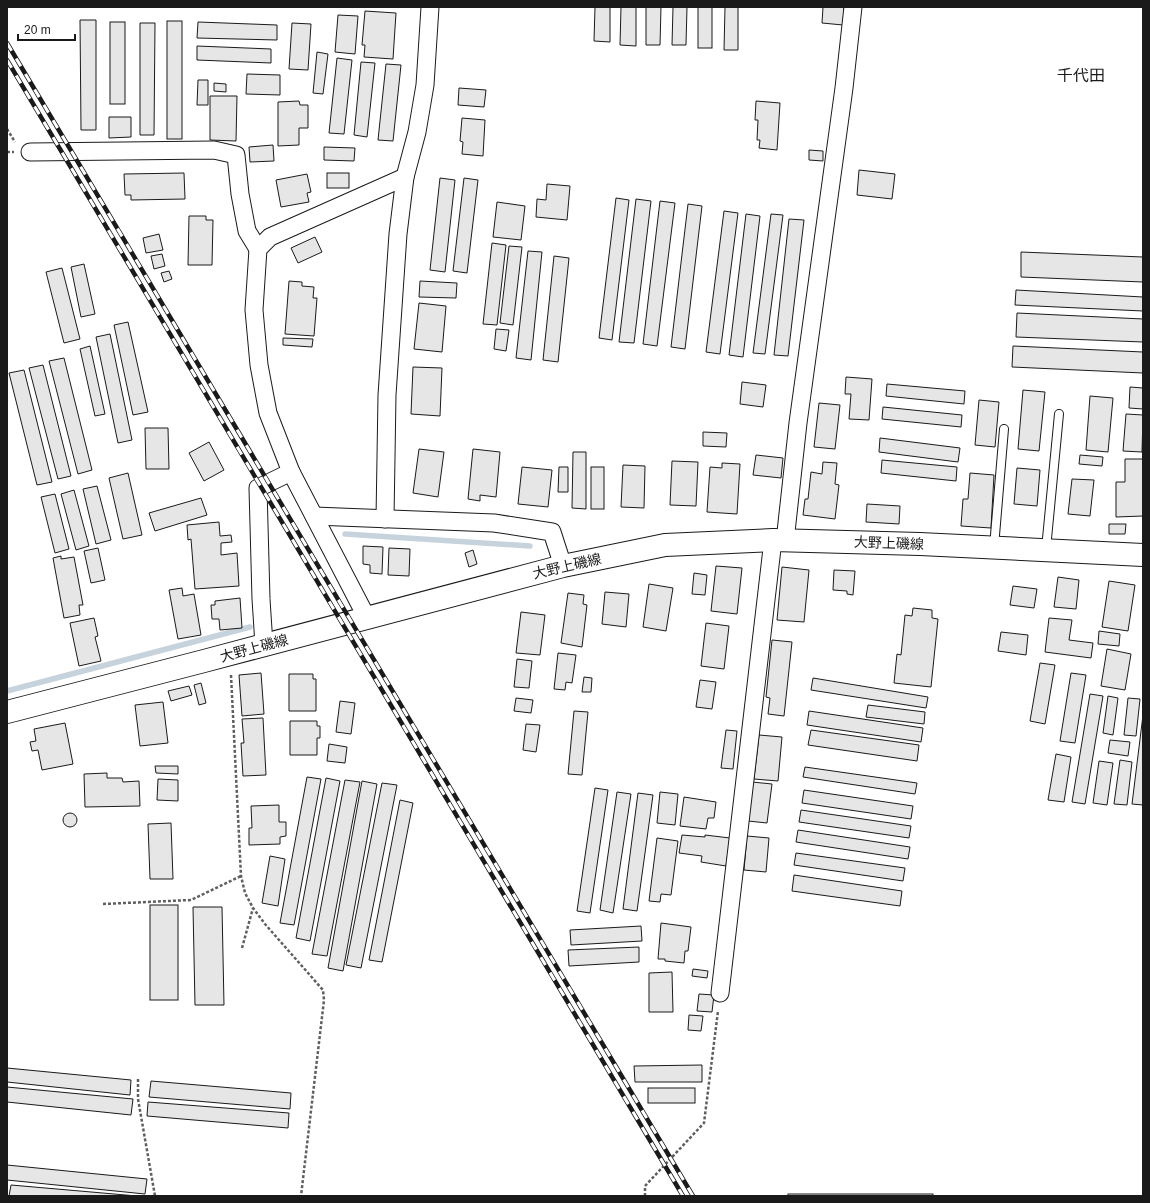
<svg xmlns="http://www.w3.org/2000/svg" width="1150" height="1203" font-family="Arial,'Noto Sans JP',sans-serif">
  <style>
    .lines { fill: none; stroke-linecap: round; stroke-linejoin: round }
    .stream { stroke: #c6d2dc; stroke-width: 5.5 }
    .building { fill: #e6e6e6; stroke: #1a1a1a }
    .lane-casing { stroke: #1a1a1a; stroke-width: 10 }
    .street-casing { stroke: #1a1a1a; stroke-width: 19 }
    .secondary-casing { stroke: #1a1a1a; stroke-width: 24 }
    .path { stroke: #5f5f5f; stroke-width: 2.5; stroke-dasharray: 3 2; stroke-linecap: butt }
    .lane { stroke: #fff; stroke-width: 8 }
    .street { stroke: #fff; stroke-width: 17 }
    .secondary { stroke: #fff; stroke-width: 22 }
    .rail-casing { stroke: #1a1a1a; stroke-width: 4.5 }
    .rail { stroke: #fff; stroke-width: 3; stroke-dasharray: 9; stroke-linecap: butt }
    .labels { text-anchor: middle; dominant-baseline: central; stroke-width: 3; stroke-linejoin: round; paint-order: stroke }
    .street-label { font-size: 14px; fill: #1a1a1a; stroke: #fff }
    .quarter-label { font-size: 16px; fill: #1a1a1a; stroke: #fff }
  </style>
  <rect width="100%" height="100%" fill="#fff"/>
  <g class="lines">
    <g class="stream">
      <polyline points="345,534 530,546"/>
      <polyline points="7,691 250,627"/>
    </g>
  </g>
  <g class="building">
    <polygon points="595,7 610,7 610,42 594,41"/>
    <polygon points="621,7 636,7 636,46 620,45"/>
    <polygon points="646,7 661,7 660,45 646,45"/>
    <polygon points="673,7 687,7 686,45 672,45"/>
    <rect x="698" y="7" width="14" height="41"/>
    <polygon points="725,7 738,7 738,50 724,50"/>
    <polygon points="823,7 844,7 843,25 822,23"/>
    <polygon points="365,11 396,13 393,59 364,57 365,45 362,45"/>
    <polygon points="338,15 358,16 355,54 335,52"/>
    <polygon points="80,20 96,20 96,130 81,130"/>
    <rect x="167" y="21" width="15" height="118"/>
    <rect x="110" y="22" width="15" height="82"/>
    <polygon points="198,22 277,25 277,40 197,38"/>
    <polygon points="140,23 155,23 154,135 140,135"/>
    <polygon points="292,23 311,24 308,70 289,69"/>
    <polygon points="197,46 271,49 271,63 197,60"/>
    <polygon points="317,52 328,54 323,94 313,93"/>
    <polygon points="337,58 352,60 344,134 329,133"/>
    <polygon points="361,62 375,63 367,137 354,135"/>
    <polygon points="386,64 401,65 393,141 378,140"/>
    <polygon points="247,74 280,75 280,95 246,94"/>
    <polygon points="198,80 208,80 208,105 197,105"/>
    <polygon points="214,83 226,84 226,92 214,91"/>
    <polygon points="459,88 486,90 484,107 458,105"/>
    <polygon points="210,96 237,96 236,141 210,140"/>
    <polygon points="299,101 300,105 308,105 308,128 299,128 299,145 278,146 278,102"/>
    <polygon points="756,101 780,103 777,150 759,148 760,140 757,140 758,120 755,120"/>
    <polygon points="109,117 131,117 131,137 109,138"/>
    <polygon points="462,118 485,120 483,156 462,154 463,142 460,141"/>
    <polygon points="273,145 274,161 250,162 249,147"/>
    <polygon points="324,147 355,148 354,161 324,160"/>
    <polygon points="809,150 823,151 823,161 809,160"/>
    <polygon points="859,170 895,174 892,199 857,195"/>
    <polygon points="184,173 185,199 131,200 131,195 125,195 124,174"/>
    <rect x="327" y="173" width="22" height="15"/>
    <polygon points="307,174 311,192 307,193 309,202 281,207 276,180"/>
    <polygon points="440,178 455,180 445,272 430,270"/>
    <polygon points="464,178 478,180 467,273 453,271"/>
    <polygon points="547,184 570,186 567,220 536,217 537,199 546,200"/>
    <polygon points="616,198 629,200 612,340 599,338"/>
    <polygon points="636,199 651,201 634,343 619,342"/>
    <polygon points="660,201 675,203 657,346 643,344"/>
    <polygon points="497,202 525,206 521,240 493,237"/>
    <polygon points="688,204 702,206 685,349 671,347"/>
    <polygon points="724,211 738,213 720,354 706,352"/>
    <polygon points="746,214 760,216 743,357 729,355"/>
    <polygon points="771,214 783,215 765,354 753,353"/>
    <polygon points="189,216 206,216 206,220 213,220 212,265 188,265"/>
    <polygon points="789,219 804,220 788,356 774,355"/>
    <polygon points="159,234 163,250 146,253 143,238"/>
    <polygon points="315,237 322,252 298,263 291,248"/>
    <polygon points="492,243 506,245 497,325 483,324"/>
    <polygon points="509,246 522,247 513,325 500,323"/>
    <polygon points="528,251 542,252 531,360 516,358"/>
    <polygon points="1021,252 1143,257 1143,282 1021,277"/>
    <polygon points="162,254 165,266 154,269 151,256"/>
    <polygon points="554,256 569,258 558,362 543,360"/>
    <polygon points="84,264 95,314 81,317 71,267"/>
    <polygon points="62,268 80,339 64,343 46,272"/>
    <polygon points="169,271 172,279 164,282 161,273"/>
    <polygon points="289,281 302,282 302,286 314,287 313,298 317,298 314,336 285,334"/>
    <polygon points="420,281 457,283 456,298 419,297"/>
    <polygon points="1016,290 1143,297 1143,311 1015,305"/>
    <polygon points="419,303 446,306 442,352 414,349"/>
    <polygon points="1017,313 1143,319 1143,342 1016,337"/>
    <polygon points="128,322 148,412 133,415 114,325"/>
    <polygon points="496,329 509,330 506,351 494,349"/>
    <polygon points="110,334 132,440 118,443 96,337"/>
    <polygon points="283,338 313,339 312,347 283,345"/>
    <polygon points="90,346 105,414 95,416 80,349"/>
    <polygon points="1013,346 1143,352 1143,373 1012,367"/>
    <polygon points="64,358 92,470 78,474 49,361"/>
    <polygon points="43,365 71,476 58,479 29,368"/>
    <polygon points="413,367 442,368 440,416 411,414"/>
    <polygon points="24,370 52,482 37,485 9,373"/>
    <polygon points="846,377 872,379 869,420 849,419 851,394 845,394"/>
    <polygon points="742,382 766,385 763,407 740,404"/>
    <polygon points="887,384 965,391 964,404 886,396"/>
    <polygon points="1130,387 1143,388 1143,409 1129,408"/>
    <polygon points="1023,390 1045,392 1039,451 1018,449"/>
    <polygon points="1090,396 1113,398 1108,452 1086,450"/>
    <polygon points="979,400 999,402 995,447 975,445"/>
    <polygon points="819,403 840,405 835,449 814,447"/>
    <polygon points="883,407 962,415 961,427 882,419"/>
    <polygon points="1126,414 1143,415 1142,452 1123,451"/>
    <polygon points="145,428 168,428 169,469 146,469"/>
    <polygon points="703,432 727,433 726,447 703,446"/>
    <polygon points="880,438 960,448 958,462 879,452"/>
    <polygon points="209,442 224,470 204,481 189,453"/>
    <polygon points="419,449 444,452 438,497 413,493"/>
    <polygon points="473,449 500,452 496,497 480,495 480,501 468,499"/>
    <polygon points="573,452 586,452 586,509 572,508"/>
    <polygon points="756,455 783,458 781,478 753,475"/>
    <polygon points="1080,455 1103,457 1102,466 1079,464"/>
    <polygon points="1125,459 1143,459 1143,516 1116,517 1116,482 1125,482"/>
    <polygon points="882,460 957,467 956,481 881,473"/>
    <polygon points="672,461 698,462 696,506 670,505"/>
    <polygon points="823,462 837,463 835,484 839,485 835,519 803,515 805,499 808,499 811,472 822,474"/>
    <polygon points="722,463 740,464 737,514 707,512 710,467 722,468"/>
    <polygon points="623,465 645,466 644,508 621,507"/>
    <polygon points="522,467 552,470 548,507 518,504"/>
    <polygon points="559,467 568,467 568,492 558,492"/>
    <rect x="591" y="467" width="13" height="42"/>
    <polygon points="1017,468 1040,470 1037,506 1014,504"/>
    <polygon points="128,473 142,535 123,539 109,478"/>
    <polygon points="970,473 994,475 991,528 961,526 963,499 968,499"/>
    <polygon points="1072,479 1094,480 1090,516 1068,514"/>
    <polygon points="97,486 111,540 96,544 83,489"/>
    <polygon points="74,490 89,546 76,550 61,494"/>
    <polygon points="55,494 69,549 55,553 41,497"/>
    <polygon points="201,498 207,515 155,531 149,513"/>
    <polygon points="867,504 900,506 899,524 866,522"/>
    <polygon points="219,522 220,536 231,535 232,542 221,543 221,555 237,553 239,586 195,589 191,539 188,540 187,525"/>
    <polygon points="1109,524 1126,524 1125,534 1109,534"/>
    <polygon points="363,546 383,547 382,574 370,573 370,565 363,564"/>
    <polygon points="98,548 105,580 91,583 84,551"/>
    <polygon points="389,548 410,549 409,576 388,575"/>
    <polygon points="473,550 477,564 469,567 465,553"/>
    <polygon points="61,556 61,559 74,557 83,605 79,605 80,615 64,618 53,558"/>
    <polygon points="716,566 742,568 737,614 711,611"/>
    <polygon points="782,567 809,570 804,622 777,620"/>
    <polygon points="834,570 855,571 853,595 847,594 847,591 833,590"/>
    <polygon points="694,573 707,575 705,595 692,594"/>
    <polygon points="1058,577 1079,580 1076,609 1054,607"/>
    <polygon points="1109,581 1135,585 1128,631 1102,627"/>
    <polygon points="649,584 673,588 666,631 643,627"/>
    <polygon points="1013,586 1037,589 1034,608 1010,605"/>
    <polygon points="182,588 183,596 194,594 201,635 178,639 169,590"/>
    <polygon points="605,592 629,594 626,627 602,624"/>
    <polygon points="568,593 584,595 583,604 587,605 582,647 561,643"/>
    <polygon points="240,598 242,628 220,630 219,619 212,619 211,605 215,605 215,601"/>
    <polygon points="913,608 932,610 932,618 938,619 931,687 894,683 897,654 901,655 905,615 912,616"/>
    <polygon points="521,612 545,615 540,655 516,653"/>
    <polygon points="94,618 98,636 95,637 101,661 79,666 70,623"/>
    <polygon points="1049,618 1072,620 1069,640 1093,643 1091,658 1045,652"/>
    <polygon points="706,623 729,626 724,669 701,666"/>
    <polygon points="1099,631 1120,634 1119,646 1098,644"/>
    <polygon points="1001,632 1028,635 1026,655 998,651"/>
    <polygon points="772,640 792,642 784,716 768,714 770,698 766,697"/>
    <polygon points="1107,649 1131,654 1125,690 1101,686"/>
    <polygon points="558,653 576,655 572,683 566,682 565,690 554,689"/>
    <polygon points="517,659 532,661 529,688 514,687"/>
    <polygon points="1040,663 1055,665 1045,724 1030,721"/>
    <polygon points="261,673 264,714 242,716 239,675"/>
    <polygon points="1071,673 1086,675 1075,743 1060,741"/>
    <polygon points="289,674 313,674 313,679 316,679 316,711 289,711"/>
    <polygon points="584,677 592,678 591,692 582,692"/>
    <polygon points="813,678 928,697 926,708 811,690"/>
    <polygon points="700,680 716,682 712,709 696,707"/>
    <polygon points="201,683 206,703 199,705 194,685"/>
    <polygon points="189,686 192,695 171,701 168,691"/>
    <polygon points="1090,694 1103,696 1085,804 1072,802"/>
    <polygon points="1108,696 1118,698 1113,735 1103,733"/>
    <polygon points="516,698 533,700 531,713 514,711"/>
    <polygon points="1128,698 1140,699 1136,736 1124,735"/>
    <polygon points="340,701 355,703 351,734 336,732"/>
    <polygon points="163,702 168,743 140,746 135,705"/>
    <polygon points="868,705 925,712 924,724 866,717"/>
    <polygon points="574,711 588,712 582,775 568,774"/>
    <polygon points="809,711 923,728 921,742 807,725"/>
    <polygon points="1143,715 1143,805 1132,804"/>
    <polygon points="263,718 266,775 243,776 241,743 244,743 242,719"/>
    <polygon points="290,721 317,721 317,726 320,726 320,738 317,738 317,755 290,755"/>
    <polygon points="65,723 73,764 42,770 38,750 32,751 30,742 36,741 34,729"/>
    <polygon points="526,724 540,725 536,752 523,750"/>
    <polygon points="726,730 737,731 733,769 721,768"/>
    <polygon points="811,730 919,745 917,761 808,745"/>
    <polygon points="759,735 782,737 778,781 754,779"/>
    <polygon points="1110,740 1130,742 1128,756 1108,753"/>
    <polygon points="329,744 347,747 345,763 327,761"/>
    <polygon points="1056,754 1071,757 1064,802 1048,800"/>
    <polygon points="1120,760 1132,762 1127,805 1114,804"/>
    <polygon points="1099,761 1113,763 1107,805 1093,803"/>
    <polygon points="155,766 178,766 178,774 156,773"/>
    <polygon points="805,767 917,783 915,794 803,777"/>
    <polygon points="107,773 107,778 122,778 123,782 139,781 140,806 85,807 84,774"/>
    <polygon points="307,777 321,779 294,925 280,923"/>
    <polygon points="326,778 340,781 310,941 296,938"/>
    <polygon points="158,779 178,780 178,801 157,800"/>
    <polygon points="345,780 360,782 327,956 312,954"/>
    <polygon points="362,781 377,784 343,971 328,968"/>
    <polygon points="752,782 772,784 767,823 748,821"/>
    <polygon points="382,783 397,785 361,968 346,965"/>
    <polygon points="595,788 608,790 590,913 577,911"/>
    <polygon points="804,790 913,806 911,819 802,803"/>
    <polygon points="617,792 631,794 613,913 600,910"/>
    <polygon points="660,792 678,794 675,825 657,823"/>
    <polygon points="638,793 653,795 637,911 623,909"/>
    <polygon points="684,797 716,802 714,818 708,818 706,829 680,826"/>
    <polygon points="400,800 413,803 382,962 369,960"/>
    <polygon points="279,805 279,822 286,822 286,836 280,837 280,844 249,845 249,828 252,828 251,806"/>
    <polygon points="801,810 911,826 909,838 799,822"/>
    <circle cx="70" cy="820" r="7"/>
    <polygon points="171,823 173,879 150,879 148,824"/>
    <polygon points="798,830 910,847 908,859 796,842"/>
    <polygon points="682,835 705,837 705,835 730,838 726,866 701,862 702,856 679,853"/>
    <polygon points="747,836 769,838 766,872 744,870"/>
    <polygon points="657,838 678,841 671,895 661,894 660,902 649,901"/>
    <polygon points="796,853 905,868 903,881 794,865"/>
    <polygon points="270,856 285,859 278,906 262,903"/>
    <polygon points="794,875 902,891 900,906 792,891"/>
    <rect x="150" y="905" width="28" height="95"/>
    <polygon points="193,907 222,907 224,1005 195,1005"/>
    <polygon points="661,923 691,927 688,951 685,951 684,963 665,961 665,959 658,959"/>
    <polygon points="641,926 642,941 571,945 570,930"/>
    <polygon points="639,947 639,962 569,966 568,950"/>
    <polygon points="693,969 708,971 707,978 692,976"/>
    <polygon points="672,972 673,1012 649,1012 649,973"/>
    <polygon points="699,994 714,995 712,1012 697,1011"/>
    <polygon points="689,1015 703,1016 701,1031 688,1030"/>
    <polygon points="702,1065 702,1082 635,1082 634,1066"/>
    <polygon points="7,1068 131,1080 130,1095 7,1082"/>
    <polygon points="151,1081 291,1093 290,1109 149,1097"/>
    <polygon points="7,1087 133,1099 131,1115 7,1102"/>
    <rect x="648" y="1088" width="47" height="15"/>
    <polygon points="148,1102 289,1113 288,1128 147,1116"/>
    <polygon points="7,1165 147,1179 145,1194 7,1180"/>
    <polygon points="11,1185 137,1196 9,1196"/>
    <rect x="788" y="1194" width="145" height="2"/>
  </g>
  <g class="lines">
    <g class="lane-casing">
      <g id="lane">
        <polyline points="994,547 1004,429"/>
        <polyline points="1046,549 1059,414"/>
      </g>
    </g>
    <g class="street-casing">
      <g id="street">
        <polyline points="30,152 214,150 236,155 240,194 247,231 258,249"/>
        <polyline points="314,516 494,523 552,532 563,566"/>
        <polyline points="385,519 387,395 398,234 405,177 417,132 425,85 430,7"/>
        <polyline points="785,541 798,423 844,88 853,7"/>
        <polyline points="367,618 291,472 268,413 259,365 254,310 258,249 270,237 405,177"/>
        <polyline points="264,645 261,599 258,488 291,472"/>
        <polyline points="720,993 773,540"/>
      </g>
    </g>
    <g class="secondary-casing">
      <polyline id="secondary" points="7,712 204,661 563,566 665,545 773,540 920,544 1143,555"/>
    </g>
    <g class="path">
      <polyline points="7,129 15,142"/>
      <polyline points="7,152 14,152"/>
      <polyline points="231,675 241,876 245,893 253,908 265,924 323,990 324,1000 301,1196"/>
      <polyline points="103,904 191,900 241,876"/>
      <polyline points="242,948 253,908"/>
      <polyline points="138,1079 138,1099 155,1196"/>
      <polyline points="645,1196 645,1186 704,1123 718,1011"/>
    </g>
    <use href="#lane" class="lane"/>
    <use href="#street" class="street"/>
    <use href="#secondary" class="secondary"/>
    <g class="rail-casing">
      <g id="rail">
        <polyline points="7,43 693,1196"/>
        <polyline points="7,60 683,1196"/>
      </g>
    </g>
    <use href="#rail" class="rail"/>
  </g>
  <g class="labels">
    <g class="street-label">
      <text transform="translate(889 543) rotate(2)">大野上磯線</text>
      <text transform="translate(567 566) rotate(-13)">大野上磯線</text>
      <text transform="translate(254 648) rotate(-15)">大野上磯線</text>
    </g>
    <g class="quarter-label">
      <text x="1081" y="75">千代田</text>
    </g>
  </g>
  <rect width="1150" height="1203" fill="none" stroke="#1a1a1a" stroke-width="16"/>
  <path d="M18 34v6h57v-6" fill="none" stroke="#1a1a1a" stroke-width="2"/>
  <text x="24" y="34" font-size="12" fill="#1a1a1a" stroke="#ffffff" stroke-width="3" paint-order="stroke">20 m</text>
</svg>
